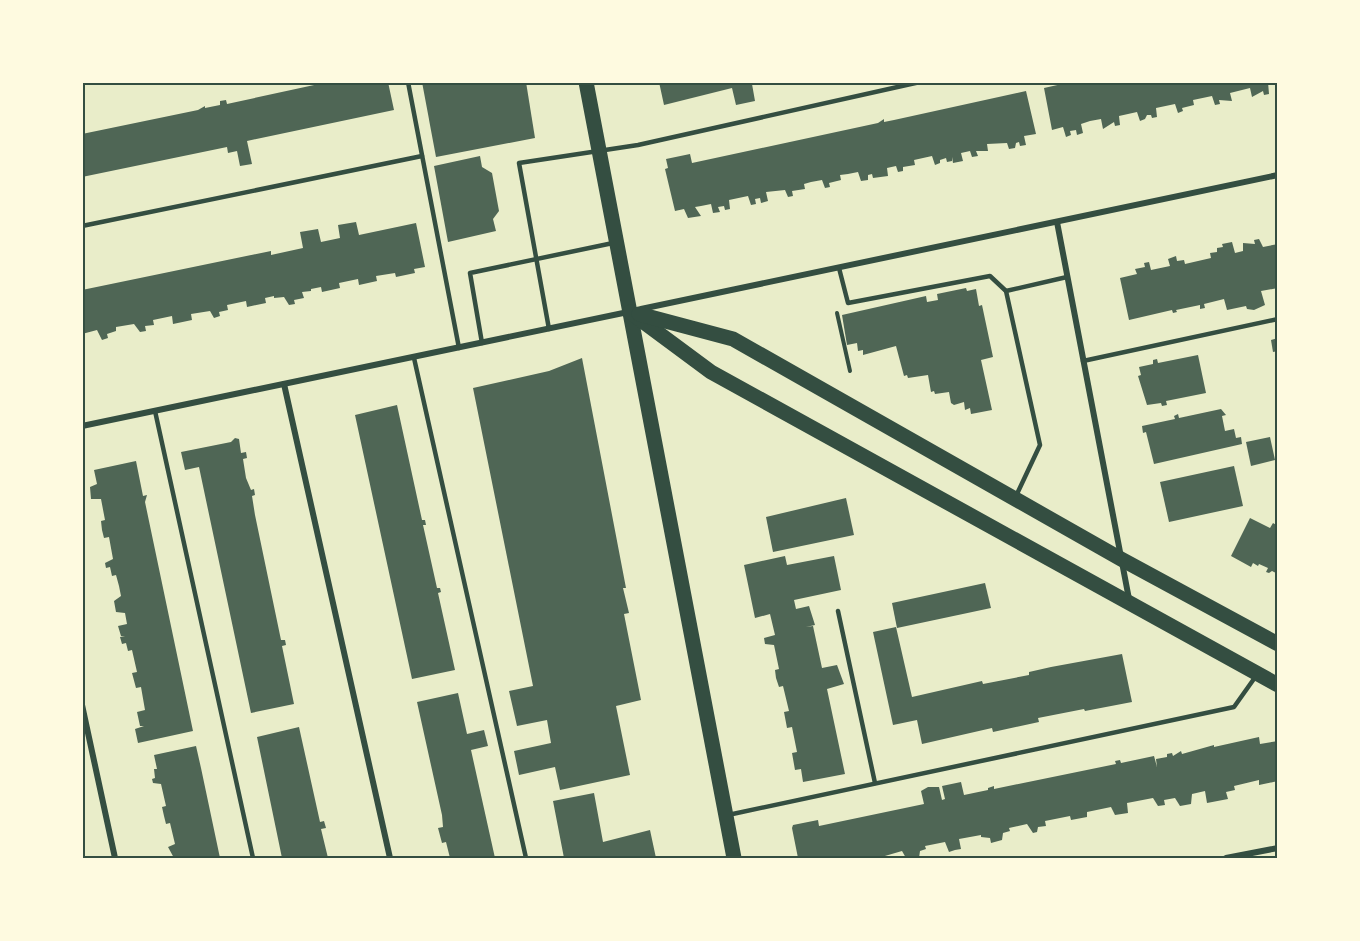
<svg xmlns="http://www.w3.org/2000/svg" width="1360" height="941" font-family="'PT Sans',sans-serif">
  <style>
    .building { fill: #4f6655 }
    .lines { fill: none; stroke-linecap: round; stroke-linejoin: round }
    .path { stroke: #344e41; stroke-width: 4 }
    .service { stroke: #344e41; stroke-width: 4.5 }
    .minor { stroke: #344e41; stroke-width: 6 }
    .primary { stroke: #344e41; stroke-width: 15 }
    .neatline { fill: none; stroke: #344e41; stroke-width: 2 }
  </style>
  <rect width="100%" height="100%" fill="#e9edc9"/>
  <g class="building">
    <polygon points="328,82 388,82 394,110 247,141 252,164 240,166 237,151 228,153 227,147 82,177 82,134 198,110 205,106 205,108 220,105 220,101 226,100 227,104"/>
    <polygon points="422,82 526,82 535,138 436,157"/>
    <polygon points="659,82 756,82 752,84 755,101 736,105 732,88 664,105"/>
    <polygon points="1071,82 1268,82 1269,94 1264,95 1263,91 1252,97 1250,88 1230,93 1232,101 1219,100 1220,104 1215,105 1212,96 1193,100 1194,105 1182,108 1183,111 1178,113 1175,104 1156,108 1157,117 1152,118 1151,115 1147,115 1145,119 1140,121 1137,112 1119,116 1120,125 1115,126 1114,122 1103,129 1101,119 1090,121 1081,124 1083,133 1077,135 1076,130 1070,131 1071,135 1066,137 1063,127 1052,130 1044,88"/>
    <polygon points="1026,91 1036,134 1024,136 1026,145 1020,146 1019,142 1016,143 1015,148 1009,149 1007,143 987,144 988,151 976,151 978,156 972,157 970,151 961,153 963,161 953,163 952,157 952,161 947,162 946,158 940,160 940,163 935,165 932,156 914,160 915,165 903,167 903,171 898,172 896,166 887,168 888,176 873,178 872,174 868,175 868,180 861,181 858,172 848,174 840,175 841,180 829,183 830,187 825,188 822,180 811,182 804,184 805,189 792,191 793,196 788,197 785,190 766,192 768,201 761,203 760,198 755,199 756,204 751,205 748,196 729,200 730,209 725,210 724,206 718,207 720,212 713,213 711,204 701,206 695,207 701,216 688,218 684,209 675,211 665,169 668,168 666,159 690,154 692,163 878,123 884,119 884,122 894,120"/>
    <polygon points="480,156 482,167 492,173 499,211 493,219 496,231 448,242 434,166"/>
    <polygon points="356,222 359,235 416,223 425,267 414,269 415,273 396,277 395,273 376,276 377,281 359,285 358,279 339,283 340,288 322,292 321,287 311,289 311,291 302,292 304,298 294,300 295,304 289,305 284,297 274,298 274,296 265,298 266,303 247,307 246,301 227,305 228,310 219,312 220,316 214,318 210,311 191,314 192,320 173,324 172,316 153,320 154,325 145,326 146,331 140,332 134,324 116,327 116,331 107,334 108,338 102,340 97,330 82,334 82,290 271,251 271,255 303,248 300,232 318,229 321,242 340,238 338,225"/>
    <polygon points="1259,239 1263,247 1278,244 1278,288 1261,291 1265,305 1254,310 1247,309 1246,306 1227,310 1224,299 1204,304 1205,308 1200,309 1200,305 1176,310 1177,312 1173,313 1172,310 1129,320 1120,278 1137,274 1135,269 1145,267 1144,263 1149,262 1151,270 1170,266 1168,259 1176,256 1177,261 1184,260 1185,264 1211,258 1210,253 1217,252 1217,248 1223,247 1222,244 1232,242 1235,253 1243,251 1243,243 1255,244 1254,240"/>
    <polygon points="966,288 967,291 976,289 979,306 982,305 993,357 981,360 992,410 971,414 970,408 965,410 964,402 954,405 951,403 949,392 935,394 934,391 931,392 928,375 908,378 907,375 904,376 896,346 863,355 863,350 858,351 857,343 847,345 842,315 926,296 927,302 938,300 937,294"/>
    <polygon points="1278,338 1278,351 1273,352 1271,340"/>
    <polygon points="1198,355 1206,393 1166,401 1167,405 1162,406 1161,403 1147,405 1138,376 1141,375 1139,367 1153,364 1153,360 1157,359 1158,363"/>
    <polygon points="582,358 626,588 623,588 629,613 624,614 641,700 616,706 630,775 560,790 555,767 519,775 514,751 551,743 547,720 517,726 509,691 533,686 473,388 549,371"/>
    <polygon points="397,405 422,520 425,520 426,525 423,525 437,588 440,588 441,592 438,593 455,670 412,679 355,415"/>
    <polygon points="1221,409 1226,415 1222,416 1225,431 1234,429 1236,438 1241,437 1242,444 1154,464 1146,432 1143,433 1142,426 1175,419 1174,416 1178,414 1179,418"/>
    <polygon points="1270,437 1275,460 1251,466 1246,442"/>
    <polygon points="235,438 239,439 241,453 246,452 247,458 243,459 246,478 251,490 254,489 255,495 252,496 255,515 281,640 285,640 286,645 282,646 294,704 251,713 199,467 185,470 181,452 231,442"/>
    <polygon points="136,461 143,496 147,495 145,502 193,731 138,743 135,729 144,726 140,726 137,712 145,710 141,687 136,688 132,673 137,672 132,650 128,651 126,643 122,644 120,637 125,636 121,636 118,626 127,624 125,613 116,612 114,601 121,596 119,586 116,575 112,576 110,567 106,568 105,563 113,559 109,537 104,538 102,530 101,521 105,520 101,499 91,499 90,487 97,484 94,470"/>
    <polygon points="1234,466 1243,506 1169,522 1160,482"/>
    <polygon points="846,498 854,535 773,552 766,517"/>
    <polygon points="1250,518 1270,528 1273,523 1278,526 1278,574 1272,571 1269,573 1266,572 1268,568 1259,564 1258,566 1253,563 1251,567 1231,556"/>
    <polygon points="785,556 787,565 834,556 841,590 794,600 796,609 809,606 815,625 806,627 813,626 822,668 837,665 844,684 827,689 845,774 803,782 801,769 795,770 792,753 797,752 792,727 787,728 784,712 789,711 783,686 779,687 776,678 775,670 779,669 774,645 765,644 764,638 775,635 770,614 755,618 744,565"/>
    <polygon points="985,583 991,608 897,628 892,603"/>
    <polygon points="896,627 912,697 982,681 983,684 1029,675 1029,672 1051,667 1122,654 1132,702 1085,711 1084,709 1038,718 1039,722 993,732 992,728 922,744 917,720 893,725 873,632"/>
    <polygon points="458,693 467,734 484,730 488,746 471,750 495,858 450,858 446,842 442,843 438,828 443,827 442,815 417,702"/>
    <polygon points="299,727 320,822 324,821 326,828 321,829 328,858 282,858 257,737"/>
    <polygon points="1259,737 1260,744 1278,741 1278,781 1259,785 1259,780 1234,786 1235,790 1226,792 1228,799 1207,803 1205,791 1192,794 1191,804 1180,806 1175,798 1164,800 1165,805 1158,806 1153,798 1127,803 1128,813 1115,815 1111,807 1087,812 1087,817 1071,820 1070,816 1045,821 1046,826 1038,827 1037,832 1033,833 1027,824 1009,828 1010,831 1003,833 1002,840 991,843 990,838 981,837 981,835 959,839 961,849 955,850 949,852 945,842 925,846 926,849 920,851 919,858 906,858 902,851 878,858 798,858 792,828 793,825 818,820 819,826 924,804 921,791 928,787 939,787 942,800 945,799 942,786 961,782 964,795 988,790 988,788 994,786 994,789 1116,764 1115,761 1120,760 1121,763 1154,756 1157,767 1156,759 1167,757 1167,754 1172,753 1173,756 1181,751 1182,754 1214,745 1214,747"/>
    <polygon points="196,746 201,768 220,858 174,858 168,847 175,844 170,823 166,824 164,816 162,807 166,806 161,784 153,783 152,779 155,778 154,769 157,769 154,755"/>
    <polygon points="594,793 603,842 650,830 656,858 564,858 553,801"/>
  </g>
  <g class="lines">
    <polyline class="path" points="837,313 850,371"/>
    <g class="service">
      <polyline points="408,82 459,348"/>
      <polyline points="82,226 422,156"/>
      <polyline points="839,268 848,303 990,276 1006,291"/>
      <polyline points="549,329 519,163 638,145 920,82"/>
      <polyline points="482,343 470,273 613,243"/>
      <polyline points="414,358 526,858"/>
      <polyline points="1083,361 1278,319"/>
      <polyline points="155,411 253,858"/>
      <polyline points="1016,496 1040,445 1006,291 1067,277"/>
      <polyline points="838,611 875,783"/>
      <polyline points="728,815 1234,707 1256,676"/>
    </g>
    <g class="minor">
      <polyline points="1057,222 1129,599"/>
      <polyline points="641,309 1278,175"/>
      <polyline points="284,384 390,858"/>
      <polyline points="82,426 628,312"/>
      <polyline points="82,705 115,858"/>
      <polyline points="1226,858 1278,848"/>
    </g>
    <g class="primary">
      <polyline points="586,82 734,858"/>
      <polyline points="630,312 711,372 1278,685"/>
      <polyline points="639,314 733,339 1121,559 1278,644"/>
    </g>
  </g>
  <rect width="1360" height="941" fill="none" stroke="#fefae0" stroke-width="168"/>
  <rect x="84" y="84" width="1192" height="773" class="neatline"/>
</svg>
